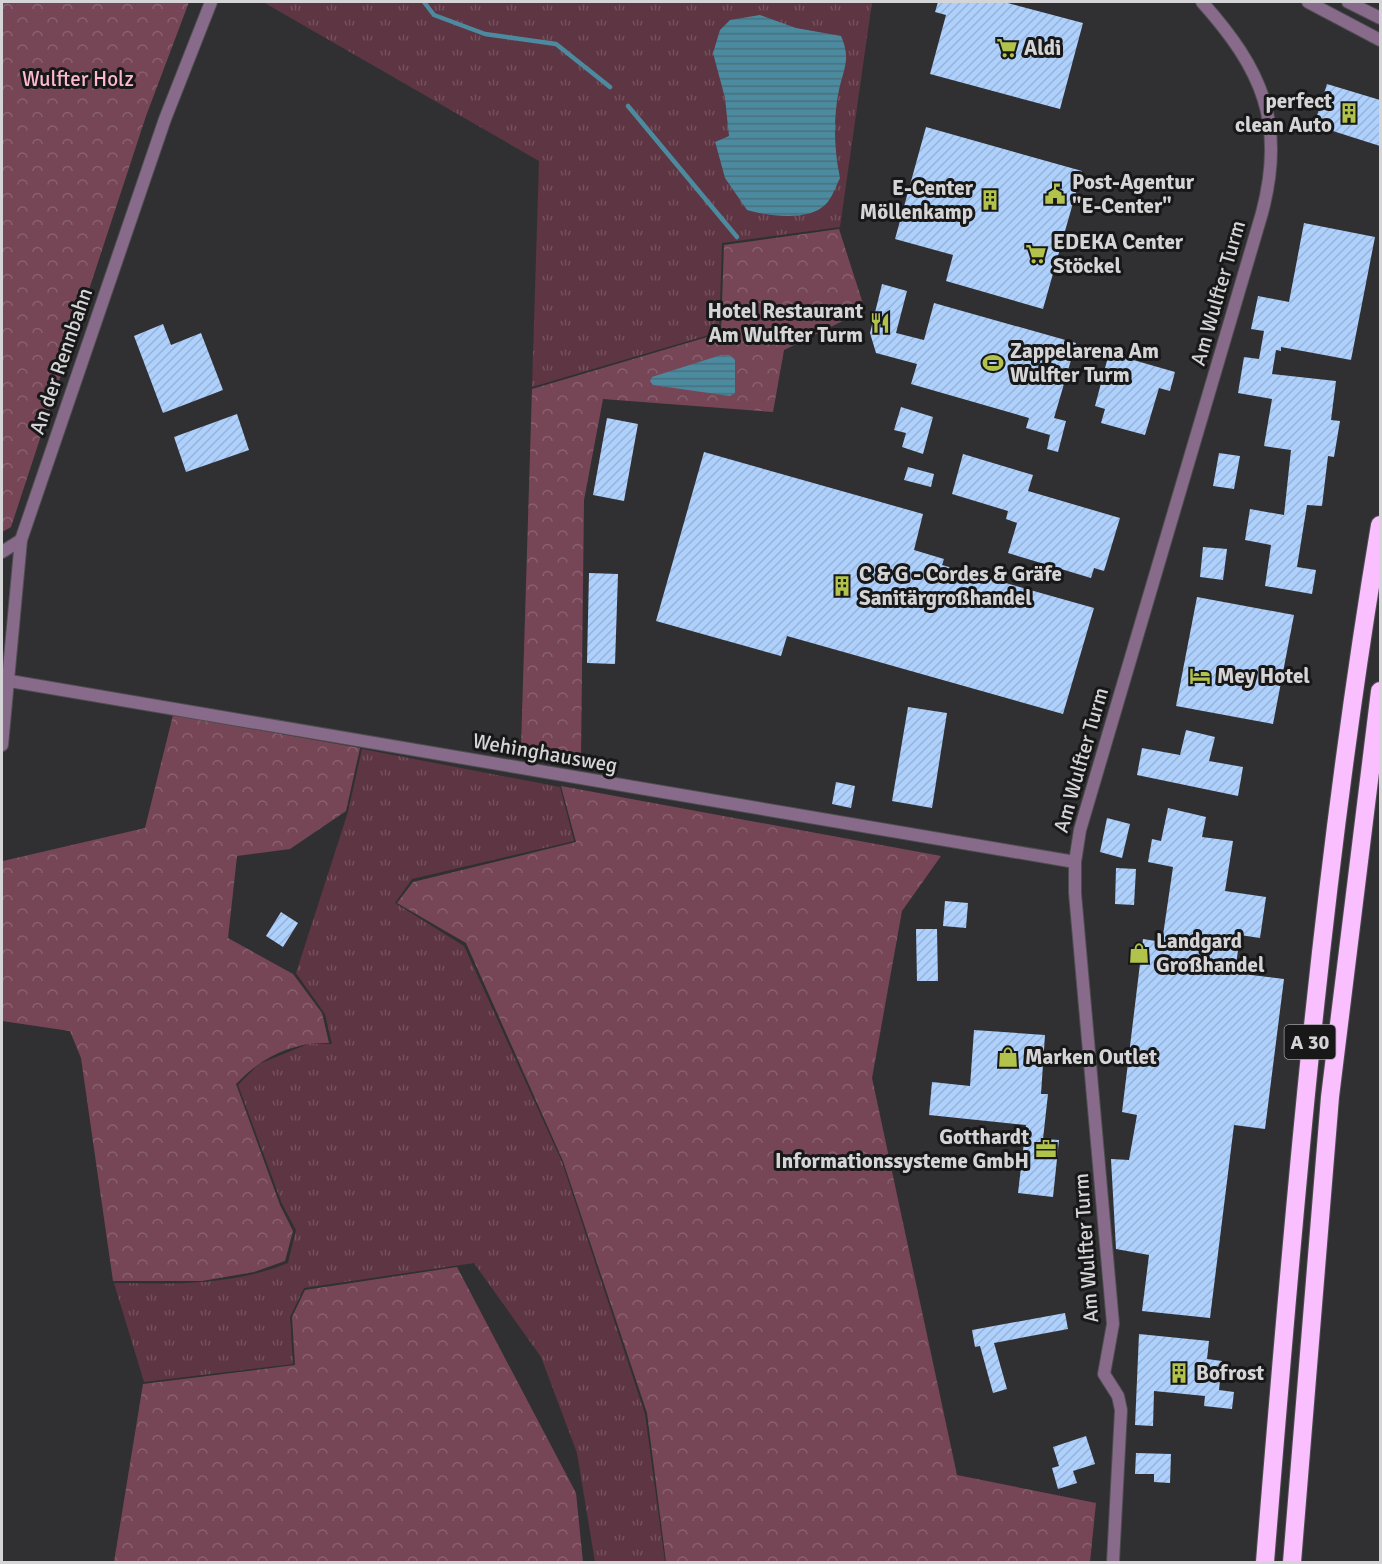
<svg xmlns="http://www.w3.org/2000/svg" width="1382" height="1564" font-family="Signika,sans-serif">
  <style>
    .grass { fill: url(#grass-tufts) }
    .forest { fill: url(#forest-crowns) }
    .water { fill: url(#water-rules) }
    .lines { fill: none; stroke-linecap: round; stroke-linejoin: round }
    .stream { stroke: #4c8b9f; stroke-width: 4.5 }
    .building { fill: url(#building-hatch) }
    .minor-casing { stroke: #4e4e51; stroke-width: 14 }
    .tertiary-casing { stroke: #4e4e51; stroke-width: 14 }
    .motorway-casing { stroke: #4e4e51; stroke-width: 20 }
    .minor { stroke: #886a8a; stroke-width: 12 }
    .tertiary { stroke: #886a8a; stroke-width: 12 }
    .motorway { stroke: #fabffe; stroke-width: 18 }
    .labels { text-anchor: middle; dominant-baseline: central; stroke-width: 6; stroke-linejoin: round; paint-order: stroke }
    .shield { fill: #181819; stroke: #9c9c9e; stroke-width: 1.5 }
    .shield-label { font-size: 20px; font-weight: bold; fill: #d5d5d7 }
    .poi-label { font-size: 21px; font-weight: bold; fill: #d5d5d7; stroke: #181819; text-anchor: start }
    .park-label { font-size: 21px; fill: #fdbace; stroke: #181819 }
    .street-label { font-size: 21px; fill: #d5d5d7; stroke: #181819 }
  </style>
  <defs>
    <pattern id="grass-tufts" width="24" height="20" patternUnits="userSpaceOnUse" patternTransform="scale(1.5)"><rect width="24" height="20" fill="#5e3542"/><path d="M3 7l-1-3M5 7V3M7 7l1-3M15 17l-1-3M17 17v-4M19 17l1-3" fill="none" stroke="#74515d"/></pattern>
    <pattern id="forest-crowns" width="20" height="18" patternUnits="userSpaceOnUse" patternTransform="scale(1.5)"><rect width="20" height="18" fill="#774656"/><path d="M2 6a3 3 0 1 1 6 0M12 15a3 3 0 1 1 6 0" fill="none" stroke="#89606e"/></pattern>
    <pattern id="water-rules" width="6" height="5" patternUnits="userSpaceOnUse" patternTransform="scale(1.5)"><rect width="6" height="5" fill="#4c8b9f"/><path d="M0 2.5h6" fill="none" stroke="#48717e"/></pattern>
    <pattern id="building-hatch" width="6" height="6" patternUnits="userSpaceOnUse" patternTransform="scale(1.5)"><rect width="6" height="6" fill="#aed0fc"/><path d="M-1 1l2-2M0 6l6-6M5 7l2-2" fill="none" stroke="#98b3d6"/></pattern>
  </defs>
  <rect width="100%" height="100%" fill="#303033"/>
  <g class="grass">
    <polygon points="263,2 872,2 840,227 722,243 719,332 532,387 539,161"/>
    <path d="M362,749l198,38 14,54 -162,38 -17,24 69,43 98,216 83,252 20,148h-70l-18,-109 -36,-96 -67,-94 -170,25 -14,29 3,47 -149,18 -30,-99c60,1 117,3 174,-20l8,-33 -14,-26 -44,-119 21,-21 49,-20h24l-7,-30 -29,-41 52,-161z"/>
  </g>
  <g class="forest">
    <polygon points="2,2 189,2 146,116 11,527 2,532"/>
    <polygon points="839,229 865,310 784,350 773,412 603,399 584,500 581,756 521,747 532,389 721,333 724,245"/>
    <path d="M173,715l187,33 -14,63 -56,38 -53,7 -9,82 65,36 29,39 7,30c-38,-1 -67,14 -93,41l44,121 13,26 -8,30 -31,11 -52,9h-89l-32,-223 -11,-27 -68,-10 1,-160 142,-33z"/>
    <polygon points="561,786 941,856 902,911 872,1078 957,1475 1096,1503 1090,1562 666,1562 647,1413 563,1161 466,943 397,903 413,882 576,842"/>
    <polygon points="457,1267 576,1493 583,1562 114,1562 143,1384 295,1365 292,1317 305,1290"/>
  </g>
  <g class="water">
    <path d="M760,15l36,13 45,8c10,23 3,31 -2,54 -6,28 -5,61 1,88 -4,8 -8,20 -14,26 -17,18 -59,12 -79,6l-22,-32 -9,-33 -1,-3 14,-6 -4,-38 -12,-45 7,-23 10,-10z"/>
    <polygon points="721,355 731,356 735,360 735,393 730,396 653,385 650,381 652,377"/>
  </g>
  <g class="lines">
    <g class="stream">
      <polyline points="424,2 434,15 485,34 556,44 610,87"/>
      <polyline points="628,106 737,237"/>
    </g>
  </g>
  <g class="building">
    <polygon points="938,2 1004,2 1083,23 1060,109 930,74 946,15 935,12"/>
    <polygon points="1327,84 1380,100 1380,146 1314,125"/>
    <polygon points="926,127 1082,171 1043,309 946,281 953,255 895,239"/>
    <polygon points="1304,223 1375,237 1351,360 1281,347 1281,351 1276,350 1272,374 1336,381 1331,420 1340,421 1334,457 1328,456 1322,506 1307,505 1297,567 1316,570 1312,594 1265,586 1271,545 1245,540 1250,509 1284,515 1291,450 1264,446 1272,399 1238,393 1244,357 1259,359 1264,331 1251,329 1258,296 1289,302"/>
    <polygon points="882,284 907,291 896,333 924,340 934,303 1076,343 1054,418 1066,421 1058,452 1047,449 1050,435 1026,428 1029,418 911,384 917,364 876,353 870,333"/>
    <polygon points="163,324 171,345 201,333 223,390 163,413 134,336"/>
    <polygon points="1109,353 1175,372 1170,391 1159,388 1145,435 1101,423 1105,409 1095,406"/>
    <polygon points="901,407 933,417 923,454 902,447 906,433 894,430"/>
    <polygon points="237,414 249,450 186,472 174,437"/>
    <polygon points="607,418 638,424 624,501 593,495"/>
    <polygon points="704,452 923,514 914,550 944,559 942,565 1094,608 1063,714 787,636 781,656 656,621"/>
    <polygon points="1219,453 1240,456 1234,489 1213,486"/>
    <polygon points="963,454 1033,475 1028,491 1120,518 1104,571 1094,568 1091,578 1008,553 1017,523 1006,519 1008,511 952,494"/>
    <polygon points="908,467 934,474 931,487 904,480"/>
    <polygon points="1203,547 1227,549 1223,580 1200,577"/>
    <polygon points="589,573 618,574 615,664 587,663"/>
    <polygon points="1197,597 1294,615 1273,724 1176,706"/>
    <polygon points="908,707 947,713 932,808 892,801"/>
    <polygon points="1186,730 1215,737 1209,761 1243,767 1238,796 1137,775 1142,748 1180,755"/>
    <polygon points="836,782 855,786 851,808 832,804"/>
    <polygon points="1168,808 1206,817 1202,837 1233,841 1225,891 1266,897 1260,938 1240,935 1235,973 1284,979 1265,1129 1234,1125 1210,1318 1142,1311 1149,1255 1116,1249 1111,1159 1129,1160 1137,1115 1122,1112 1143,939 1162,942 1173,867 1148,862 1152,839 1161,841"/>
    <polygon points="1107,818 1130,824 1122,858 1100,852"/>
    <polygon points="1116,868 1136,869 1134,905 1115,904"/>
    <polygon points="945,901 968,903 966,928 943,926"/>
    <polygon points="281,912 298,923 283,947 266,936"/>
    <polygon points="916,929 937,929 938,981 917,981"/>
    <polygon points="974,1030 1045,1035 1041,1094 1048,1094 1043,1139 1059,1140 1053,1197 1018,1193 1026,1125 929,1115 932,1082 970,1086"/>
    <polygon points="1065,1313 1068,1329 994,1343 1007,1389 993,1393 980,1346 975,1347 972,1330"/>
    <polygon points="1139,1334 1209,1341 1207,1359 1222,1361 1219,1390 1234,1392 1232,1409 1204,1406 1205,1396 1154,1391 1153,1426 1135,1425"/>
    <polygon points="1086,1436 1095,1464 1073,1471 1077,1483 1058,1489 1052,1468 1059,1466 1053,1447"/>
    <polygon points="1136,1453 1171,1454 1170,1483 1154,1482 1154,1474 1135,1474"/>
  </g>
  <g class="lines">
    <g class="minor-casing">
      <g id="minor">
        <polyline points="2,552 21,540"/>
        <polyline points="2,682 10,681 1075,862"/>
        <polyline points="2,745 21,540 165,119 211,2"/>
        <path d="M1113,1562l8,-152 -3,-14 -14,-22 9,-50 -38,-431v-31l5,-32 182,-617c24,-90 0,-144 -60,-211"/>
      </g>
    </g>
    <g class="tertiary-casing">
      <g id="tertiary">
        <polyline points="1308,2 1380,40"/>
        <polyline points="1348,2 1380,18"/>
      </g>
    </g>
    <g class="motorway-casing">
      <g id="motorway">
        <path d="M1265,1562c28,-347 57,-693 115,-1037"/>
        <polyline points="1292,1562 1330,1097 1380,691"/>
      </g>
    </g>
    <use href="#minor" class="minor"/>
    <use href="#tertiary" class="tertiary"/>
    <use href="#motorway" class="motorway"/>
  </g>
  <defs>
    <g id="supermarket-bare" transform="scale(1.62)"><path d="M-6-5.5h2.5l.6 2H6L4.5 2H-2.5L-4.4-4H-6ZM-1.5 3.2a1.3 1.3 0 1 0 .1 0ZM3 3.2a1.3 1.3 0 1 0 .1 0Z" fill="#b2c34c" stroke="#181819" stroke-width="2.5" paint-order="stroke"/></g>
    <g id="building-bare" transform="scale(1.62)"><path d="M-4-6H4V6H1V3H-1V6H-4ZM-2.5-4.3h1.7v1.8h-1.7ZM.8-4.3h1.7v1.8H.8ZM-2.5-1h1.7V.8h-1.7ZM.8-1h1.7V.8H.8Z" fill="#b2c34c" stroke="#181819" stroke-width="2.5" paint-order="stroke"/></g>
    <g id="civic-bare" transform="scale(1.62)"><path d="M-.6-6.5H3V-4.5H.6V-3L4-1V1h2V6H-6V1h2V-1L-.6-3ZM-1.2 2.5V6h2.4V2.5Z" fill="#b2c34c" stroke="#181819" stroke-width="2.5" paint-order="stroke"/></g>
    <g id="restaurant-bare" transform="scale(1.62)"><path d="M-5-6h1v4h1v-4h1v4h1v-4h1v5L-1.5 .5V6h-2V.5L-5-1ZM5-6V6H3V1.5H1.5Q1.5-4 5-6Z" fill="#b2c34c" stroke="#181819" stroke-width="2.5" paint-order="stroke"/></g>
    <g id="stadium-bare" transform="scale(1.62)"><path d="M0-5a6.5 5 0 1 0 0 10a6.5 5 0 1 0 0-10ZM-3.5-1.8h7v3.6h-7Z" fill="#b2c34c" stroke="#181819" stroke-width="2.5" paint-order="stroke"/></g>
    <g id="hotel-bare" transform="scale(1.62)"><path d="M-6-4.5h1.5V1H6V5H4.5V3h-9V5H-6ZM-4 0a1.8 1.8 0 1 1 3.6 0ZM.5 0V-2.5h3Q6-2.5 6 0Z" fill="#b2c34c" stroke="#181819" stroke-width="2.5" paint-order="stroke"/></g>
    <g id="shop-bare" transform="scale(1.62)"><path d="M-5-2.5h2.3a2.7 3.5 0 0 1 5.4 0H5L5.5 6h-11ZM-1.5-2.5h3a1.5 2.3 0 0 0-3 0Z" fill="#b2c34c" stroke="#181819" stroke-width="2.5" paint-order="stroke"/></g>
    <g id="office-bare" transform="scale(1.62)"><path d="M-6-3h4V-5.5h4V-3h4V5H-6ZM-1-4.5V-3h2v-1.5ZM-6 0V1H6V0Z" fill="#b2c34c" stroke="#181819" stroke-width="2.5" paint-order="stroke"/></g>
  </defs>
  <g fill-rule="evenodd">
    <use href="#supermarket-bare" x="1007" y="48"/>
    <use href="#building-bare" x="1349" y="113"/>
    <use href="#civic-bare" x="1055" y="194"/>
    <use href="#building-bare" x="990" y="200"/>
    <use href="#supermarket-bare" x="1036" y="254"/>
    <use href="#restaurant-bare" x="880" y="323"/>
    <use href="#stadium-bare" x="993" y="363"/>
    <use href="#building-bare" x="842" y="586"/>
    <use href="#hotel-bare" x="1200" y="676"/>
    <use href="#shop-bare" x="1139" y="953"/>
    <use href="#shop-bare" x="1008" y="1057"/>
    <use href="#office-bare" x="1046" y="1149"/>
    <use href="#building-bare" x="1179" y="1373"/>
  </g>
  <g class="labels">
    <rect class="shield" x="1284.5" y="1025" width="51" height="34" rx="4.5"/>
    <g class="shield-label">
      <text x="1310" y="1042">A 30</text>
    </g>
    <g class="poi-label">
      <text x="1024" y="48">Aldi</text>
      <text x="1332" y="101" text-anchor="end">perfect<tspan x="1332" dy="24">clean Auto</tspan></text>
      <text x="1072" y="182">Post-Agentur<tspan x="1072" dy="24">"E-Center"</tspan></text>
      <text x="973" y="188" text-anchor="end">E-Center<tspan x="973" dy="24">Möllenkamp</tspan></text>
      <text x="1053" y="242">EDEKA Center<tspan x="1053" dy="24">Stöckel</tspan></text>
      <text x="863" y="311" text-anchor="end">Hotel Restaurant<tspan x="863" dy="24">Am Wulfter Turm</tspan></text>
      <text x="1010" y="351">Zappelarena Am<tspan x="1010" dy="24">Wulfter Turm</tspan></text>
      <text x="859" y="574">C &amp; G - Cordes &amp; Gräfe<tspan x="859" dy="24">Sanitärgroßhandel</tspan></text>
      <text x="1217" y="676">Mey Hotel</text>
      <text x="1156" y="941">Landgard<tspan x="1156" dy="24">Großhandel</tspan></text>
      <text x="1025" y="1057">Marken Outlet</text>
      <text x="1029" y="1137" text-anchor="end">Gotthardt<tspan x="1029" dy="24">Informationssysteme GmbH</tspan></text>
      <text x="1196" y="1373">Bofrost</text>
    </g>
    <g class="park-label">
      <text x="78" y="79">Wulfter Holz</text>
    </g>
    <g class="street-label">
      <text transform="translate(1218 293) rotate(-74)">Am Wulfter Turm</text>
      <text transform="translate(61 361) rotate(-71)">An der Rennbahn</text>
      <text transform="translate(545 753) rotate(10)">Wehinghausweg</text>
      <text transform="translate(1081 760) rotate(-74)">Am Wulfter Turm</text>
      <text transform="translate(1086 1248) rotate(-94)">Am Wulfter Turm</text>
    </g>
  </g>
  <rect width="1382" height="1564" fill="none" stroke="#d5d5d7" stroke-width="6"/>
</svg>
